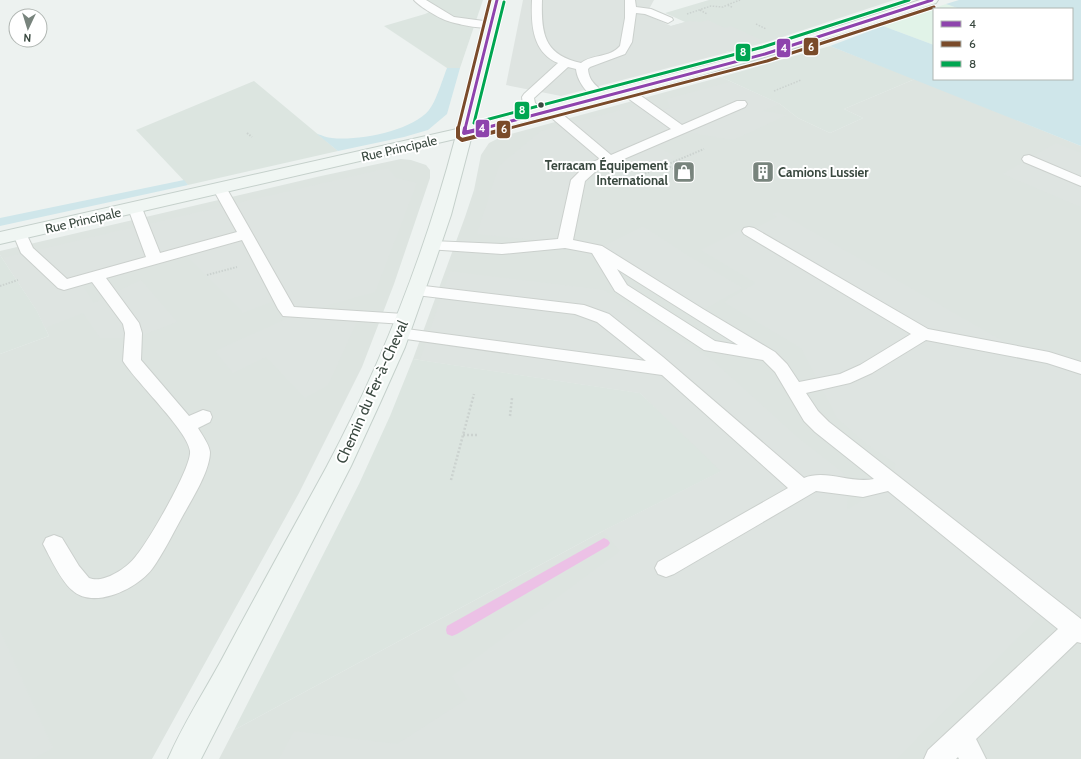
<svg xmlns="http://www.w3.org/2000/svg" width="1081" height="759" font-family="Cabin,sans-serif">
  <style>
    .residential { fill: #dce5e0 }
    .commercial { fill: #e1f3e8 }
    .industrial { fill: #dde4e0 }
    .green { fill: #cfe6ea }
    .parking { fill: #dee4e1 }
    .lines { fill: none; stroke-linecap: round; stroke-linejoin: round }
    .stream { fill: #ecc1e6; fill-rule: evenodd }
    .lane-casing { stroke: #cbd0cd; stroke-width: 2 }
    .secondary-casing { stroke: #c5d0cb; stroke-width: 2 }
    .path-far2 { stroke: #cbd2cf; stroke-width: 1.5; stroke-dasharray: 1.5 1.5; stroke-linecap: butt }
    .path-far1 { stroke: #cbd2cf; stroke-width: 2; stroke-dasharray: 1.5 1.5; stroke-linecap: butt }
    .path { stroke: #cbd2cf; stroke-width: 2.5; stroke-dasharray: 2 2; stroke-linecap: butt }
    .lane { fill: #fcfdfd; fill-rule: evenodd }
    .secondary { fill: #f0f6f3; fill-rule: evenodd }
    .bus-1-far1-casing { stroke: #fff; stroke-width: 5 }
    .bus-1-casing { stroke: #fff; stroke-width: 6 }
    .bus-2-far1-casing { stroke: #fff; stroke-width: 5 }
    .bus-2-casing { stroke: #fff; stroke-width: 6 }
    .bus-3-casing { stroke: #fff; stroke-width: 5 }
    .bus-1-far1 { stroke: #8e44ad; stroke-width: 3 }
    .bus-1 { stroke: #8e44ad; stroke-width: 4 }
    .bus-2-far1 { stroke: #7a4b2a; stroke-width: 3 }
    .bus-2 { stroke: #7a4b2a; stroke-width: 4 }
    .bus-3 { stroke: #00a651; stroke-width: 3 }
    .bus-dot { fill: #39483f; stroke: #fff; stroke-width: 1.5 }
    .labels { text-anchor: middle; dominant-baseline: central; stroke-width: 4; stroke-linejoin: round; paint-order: stroke }
    .far-street-label { font-size: 13px; fill: #39483f; stroke: #fff }
    .far-poi-label { font-size: 13px; font-weight: bold; fill: #39483f; stroke: #fff; text-anchor: end }
    .street-label { font-size: 15px; fill: #39483f; stroke: #fff }
    .line-badge { stroke: #fff; stroke-width: 1.5 }
    .badge-label { font-size: 11px; text-anchor: middle; font-weight: bold; fill: #fff }
  </style>
  <rect width="100%" height="100%" fill="#edf2f0"/>
  <g class="residential">
    <polygon points="426,0 483,0 460,68 447,68 384,26 425,14 438,8"/>
    <polygon points="709,0 894,0 767,42 729,52 671,26 685,22 665,13"/>
    <polygon points="830,46 915,79 844,109 863,118 830,133 798,118 780,104 721,77"/>
    <polygon points="254,81 338,151 188,185 136,130"/>
    <polygon points="0,255 37,311 49,336 0,354"/>
    <polygon points="413,359 640,393 722,471 603,531 234,730 359,484 390,416"/>
  </g>
  <polygon class="commercial" points="946,4 960,9 934,9 934,45 883,26"/>
  <g class="industrial">
    <polygon points="721,77 780,104 798,118 830,133 863,118 844,109 915,79 1081,146 1081,759 219,759 234,730 603,531 721,472 640,393 413,359 465,217 474,190 481,155 489,143 503,136"/>
    <polygon points="401,159 411,160 426,165 430,170 430,178 394,284 362,367 299,493 152,759 0,759 0,354 49,336 37,311 0,255 0,251 321,176"/>
  </g>
  <g class="green">
    <polygon points="959,0 1081,0 1081,146 830,46 883,26 934,45 934,79 1072,79 1072,9 960,9 946,4"/>
    <path d="M447,68h13l-13,46 -19,16 -24,7 -66,14 -21,-17c5,1 10,4 15,4 26,3 80,-7 97,-28 7,-8 14,-32 18,-42z"/>
    <polygon points="184,180 188,185 0,226 0,218"/>
  </g>
  <g class="parking">
    <polygon points="523,0 654,0 648,11 656,14 649,16 671,26 689,21 700,22 708,20 725,28 731,26 761,40 726,51 729,52 561,96 506,85"/>
    <polygon points="730,82 780,104 762,111 787,115 733,140 681,131 652,144 676,157 646,170 633,162 610,161 585,172 565,243 477,234 499,166 541,131 644,104 656,112 670,108 667,99"/>
    <polygon points="1056,143 1081,153 1081,207 1003,174"/>
    <polygon points="388,168 396,178 417,183 375,292 300,313 359,317 328,385 305,398 266,357 233,373 215,351 297,314 280,299 242,313 242,311 183,252 79,281 94,303 141,280 177,322 135,338 100,338 83,313 45,328 37,311 3,258"/>
    <polygon points="778,212 1043,364 1063,361 1081,368 1081,633 1049,607 896,759 279,759 294,731 397,744 467,699 452,676 620,551 603,531 721,471 640,393 420,360 450,271 604,290 712,360 796,436 843,473 848,487 847,510 891,482 896,464 868,445 837,418 801,348 724,302 756,283 701,250 741,230 746,232 749,231 777,217 773,214"/>
    <polygon points="643,226 689,256 743,288 697,313 597,249"/>
    <polygon points="0,630 53,748 32,759 0,759"/>
  </g>
  <g class="lines">
    <polygon class="stream" points="604,538 608,540 610,543 608,546 457,634 452,636 447,634 446,630 447,626"/>
    <g class="lane-casing">
      <g id="lane">
        <path d="M414,0h12l28,17 37,5 5,3c-5,7 -39,-1 -48,-4 -8,-2 -29,-15 -34,-21z"/>
        <path d="M532,0h10c-1,34 2,55 39,63 11,-9 29,-5 39,-17l5,-28v-18h10l1,7 15,2 21,9 1,2 -5,3 -23,-9 -9,-1 -4,29 -7,12 -35,13 -2,2c1,15 12,18 20,28l-2,3c-14,3 -29,-18 -30,-31l-8,-2 -34,31 1,5 10,7 6,-3 4,1 56,47 60,-26 -49,-35 -2,-3 2,-3h8l52,37 55,-24h8l2,3 -2,3 -149,64 -11,10 -12,59 29,6 101,63 72,43 12,12 12,18 41,-8 20,-9 51,-31 -167,-100 -2,-3 2,-3 5,-1 5,1 174,101 121,23 32,10v12l-34,-11 -121,-23 -54,33 -22,10 -44,10 12,18 11,11 252,197v24l-4,-1 -101,97 10,20h-27l-1,-2 -2,2h-32l4,-9 130,-121 -170,-138 -25,6 -47,-6 -142,83 -8,3 -8,-3 -3,-6 3,-6 130,-74 -126,-113 -263,-37 -6,-1 -3,-4 3,-4 6,-1 247,33 -49,-39 -22,-8 -159,-19 -6,-2 -2,-3 2,-3 6,-2 168,20 25,9 54,43 141,121c22,-9 47,6 70,1l-59,-47 -11,-11 -29,-49 -12,-12 -59,-10 -89,-59 -23,-38 -27,-5 -63,6 -75,-5 -3,-3 3,-3 5,-2 70,3 56,-5 13,-59 15,-15 14,-6 -53,-45 -6,3c-10,-3 -19,-10 -19,-20l2,-3 34,-31c-26,-11 -27,-39 -26,-63zM617,269l121,76 -23,-4 -88,-56z"/>
        <polygon points="1029,155 1081,177 1081,186 1024,162 1022,159 1024,156"/>
        <path d="M220,185l5,1 2,3 67,118 110,7 6,1 2,4 -2,4 -6,1 -121,-8 -5,-7 -36,-69 -136,38 33,45 3,10 -1,27 48,56 14,-6 7,2 2,5 -2,5 -12,6c4,7 11,16 12,24 0,20 -20,50 -29,67 -9,16 -18,35 -29,50 -15,20 -59,41 -80,21 -11,-9 -22,-33 -29,-46l3,-6 8,-3 8,3 17,28 10,12c15,6 38,-10 47,-22 12,-14 56,-89 54,-105 -2,-20 -54,-69 -67,-90l2,-28 -2,-9 -31,-42 -28,8 -6,-2 -37,-35 -8,-19 2,-3 5,-1 5,1 8,17 34,31 79,-22 -18,-49 2,-3 5,-1 5,1 2,3 18,45 77,-21 -24,-43 2,-3z"/>
      </g>
    </g>
    <g class="secondary-casing">
      <path id="secondary" d="M491,0h12l-29,125 240,-62 128,-38 78,-25h18l-2,3c-152,52 -308,93 -464,132l-21,80 -16,47 -30,85 -25,56 -29,63 -150,293h-33c15,-35 36,-67 54,-100 34,-64 69,-127 104,-191 55,-103 99,-215 129,-329l-455,105v-12l457,-103z"/>
    </g>
    <g class="path-far2">
      <polyline points="732,7 727,5 740,0"/>
      <polyline points="700,10 707,14"/>
      <polyline points="687,14 711,6 723,7 727,5"/>
      <polyline points="756,24 766,29"/>
      <polyline points="774,91 801,80"/>
    </g>
    <g class="path-far1">
      <polyline points="247,133 252,137"/>
      <polyline points="660,161 666,165 704,149"/>
      <polyline points="620,184 666,165 674,169"/>
      <polyline points="207,275 237,267"/>
      <polyline points="0,286 18,280"/>
    </g>
    <g class="path">
      <polyline points="510,416 512,398"/>
      <polyline points="463,435 479,435"/>
      <polyline points="451,480 474,394"/>
    </g>
    <use href="#lane" class="lane"/>
    <use href="#secondary" class="secondary"/>
    <g class="bus-1-far1-casing">
      <g id="bus-1-far1">
        <polyline points="465,129 497,0"/>
        <polyline points="481,129 765,54 932,0"/>
      </g>
    </g>
    <g class="bus-1-casing">
      <polyline id="bus-1" points="465,128 464,133 485,128"/>
    </g>
    <g class="bus-2-far1-casing">
      <g id="bus-2-far1">
        <polyline points="458,129 490,0"/>
        <polyline points="506,129 767,61 934,7"/>
      </g>
    </g>
    <g class="bus-2-casing">
      <polyline id="bus-2" points="458,128 458,137 462,140 510,128"/>
    </g>
    <g class="bus-3-casing">
      <polyline id="bus-3" points="504,2 474,123 763,47 909,0"/>
    </g>
    <use href="#bus-1-far1" class="bus-1-far1"/>
    <use href="#bus-1" class="bus-1"/>
    <use href="#bus-2-far1" class="bus-2-far1"/>
    <use href="#bus-2" class="bus-2"/>
    <use href="#bus-3" class="bus-3"/>
  </g>
  <defs>
    <g id="shop-square" transform="scale(1.15)"><rect x="-9" y="-9" width="18" height="18" rx="4" fill="#78847d" stroke="#fff"/><path d="M-5-2.5h2.3a2.7 3.5 0 0 1 5.4 0H5L5.5 6h-11ZM-1.5-2.5h3a1.5 2.3 0 0 0-3 0Z" fill="#fff"/></g>
    <g id="building-square" transform="scale(1.15)"><rect x="-9" y="-9" width="18" height="18" rx="4" fill="#78847d" stroke="#fff"/><path d="M-4-6H4V6H1V3H-1V6H-4ZM-2.5-4.3h1.7v1.8h-1.7ZM.8-4.3h1.7v1.8H.8ZM-2.5-1h1.7V.8h-1.7ZM.8-1h1.7V.8H.8Z" fill="#fff"/></g>
  </defs>
  <g fill-rule="evenodd">
    <use href="#shop-square" x="684" y="172"/>
    <use href="#building-square" x="763" y="172"/>
  </g>
  <circle class="bus-dot" cx="541" cy="105" r="3.5"/>
  <g class="labels">
    <g class="far-street-label">
      <text transform="translate(399 148) rotate(-13)">Rue Principale</text>
      <text transform="translate(83 220) rotate(-13)">Rue Principale</text>
    </g>
    <g class="far-poi-label">
      <text x="668" y="165">Terracam Équipement<tspan x="668" dy="15">International</tspan></text>
      <text x="778" y="172" text-anchor="start">Camions Lussier</text>
    </g>
    <g class="street-label">
      <text transform="translate(372 392) rotate(-66)">Chemin du Fer-à-Cheval</text>
    </g>
  </g>
  <g class="line-badge">
    <rect x="803" y="37" width="16" height="19" rx="4" fill="#7a4b2a"/>
    <rect x="776" y="38" width="15" height="20" rx="4" fill="#8e44ad"/>
    <rect x="735" y="43" width="16" height="19" rx="4" fill="#00a651"/>
    <rect x="514" y="101" width="16" height="19" rx="4" fill="#00a651"/>
    <rect x="475" y="119" width="15" height="19" rx="4" fill="#8e44ad"/>
    <rect x="496" y="120" width="15" height="19" rx="4" fill="#7a4b2a"/>
  </g>
  <g class="badge-label">
    <text x="811" y="51">6</text>
    <text x="784" y="52">4</text>
    <text x="743" y="56">8</text>
    <text x="522" y="114">8</text>
    <text x="482" y="132">4</text>
    <text x="504" y="133">6</text>
  </g>
  <rect x="933" y="8" width="140" height="72" fill="#ffffff" stroke="#b0b6b2"/>
  <rect x="941" y="21" width="20" height="6" fill="#8e44ad" stroke="#b0b6b2"/>
  <text x="969" y="28" font-size="12" fill="#39483f">4</text>
  <rect x="941" y="41" width="20" height="6" fill="#7a4b2a" stroke="#b0b6b2"/>
  <text x="969" y="48" font-size="12" fill="#39483f">6</text>
  <rect x="941" y="61" width="20" height="6" fill="#00a651" stroke="#b0b6b2"/>
  <text x="969" y="68" font-size="12" fill="#39483f">8</text>
  <g transform="translate(28 28) rotate(184)"><circle r="19" fill="#ffffff" stroke="#b0b6b2"/>
  <path d="M0-3L7 15L0 10L-7 15Z" fill="#78847d"/>
  <text y="-6" font-size="11" font-weight="bold" text-anchor="middle" fill="#39483f">N</text>
  </g>
</svg>
